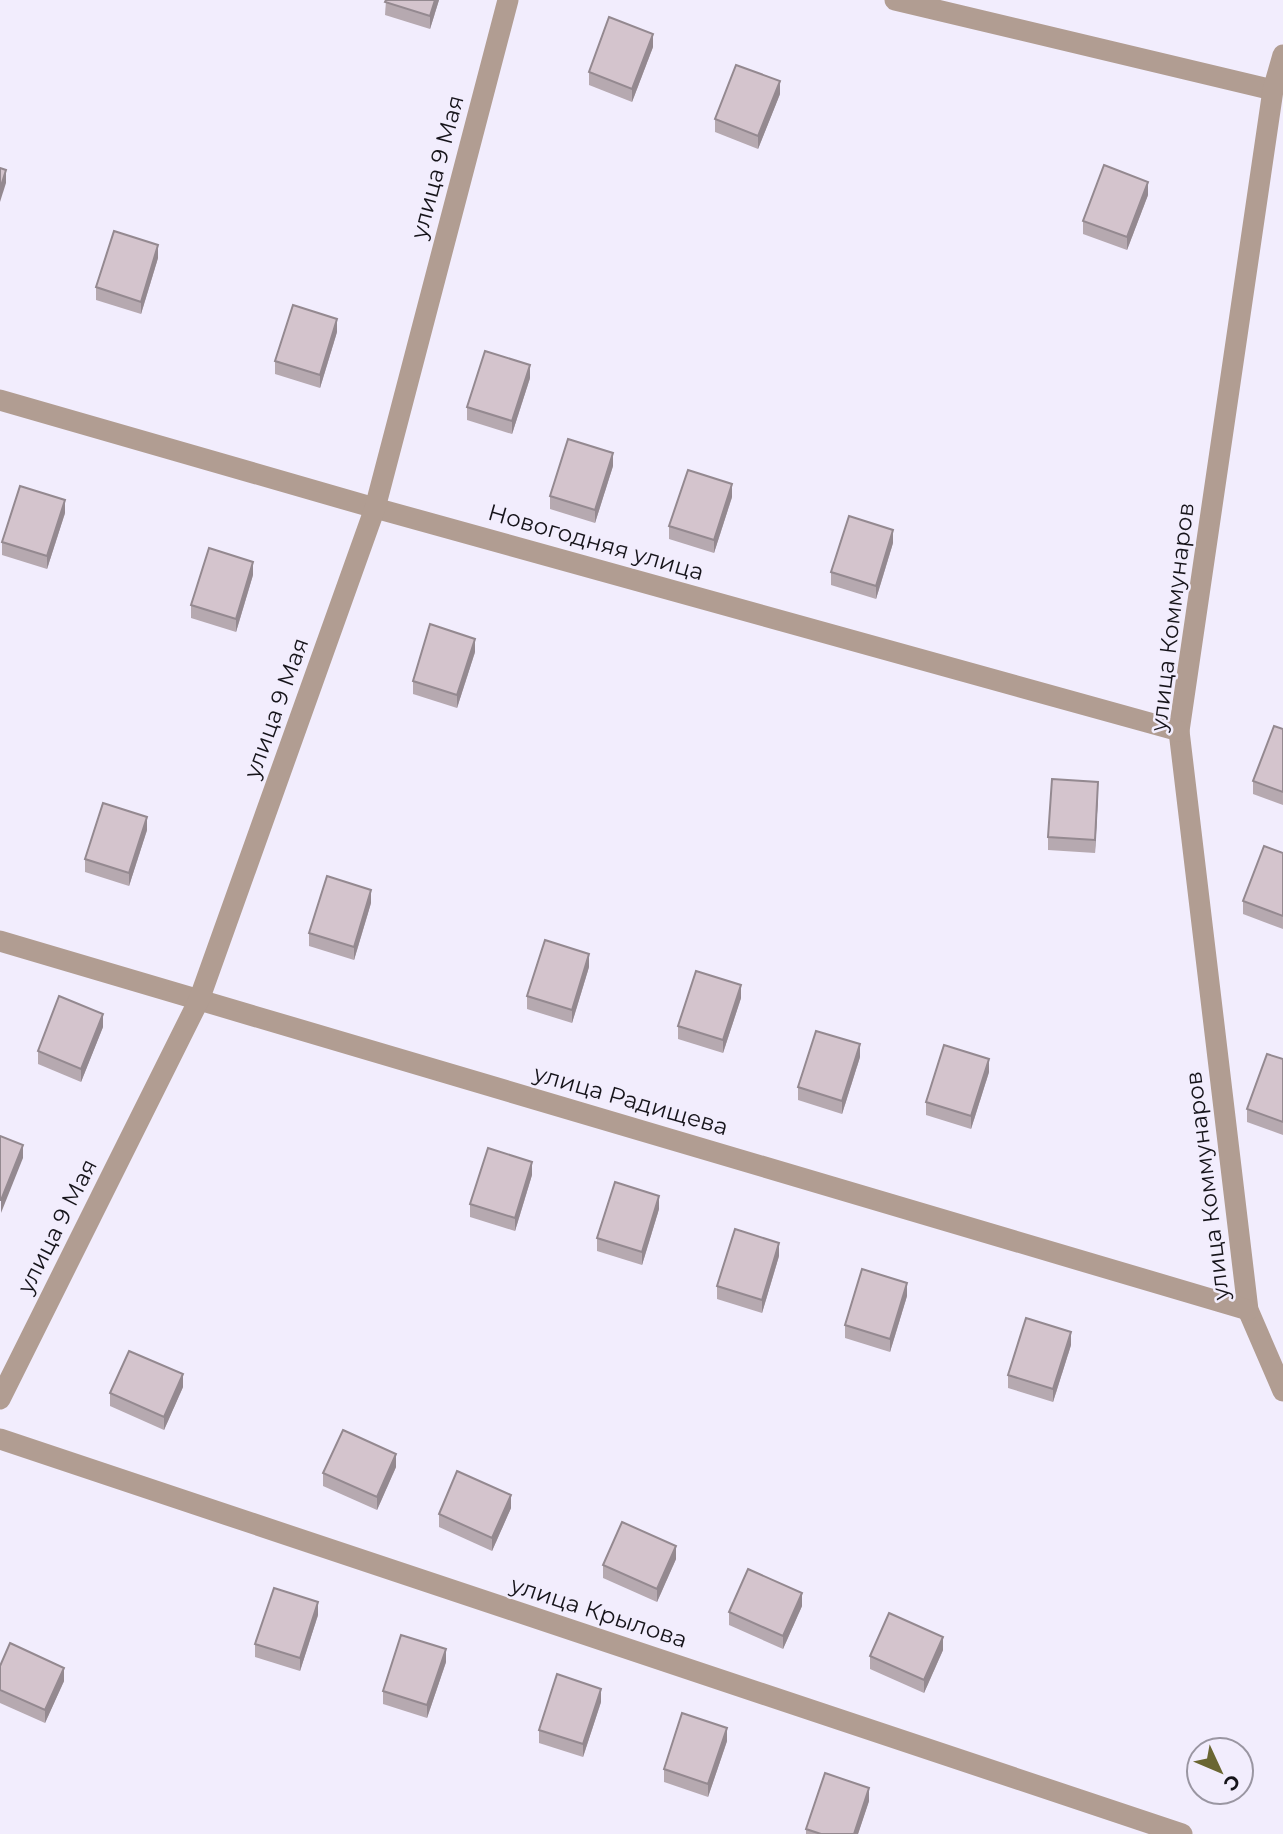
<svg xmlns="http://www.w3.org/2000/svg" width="1283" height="1834" font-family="Montserrat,sans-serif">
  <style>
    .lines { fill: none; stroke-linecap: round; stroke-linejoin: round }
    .street { stroke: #b19d92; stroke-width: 21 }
    .wall { fill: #b6a9b0 }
    .shaded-wall { fill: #948990 }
    .building { fill: #d4c4cd; stroke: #948990; stroke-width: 2 }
    .labels { text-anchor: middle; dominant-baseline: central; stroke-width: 5; stroke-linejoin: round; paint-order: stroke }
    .street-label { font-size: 23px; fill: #16141a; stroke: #f2edfd }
  </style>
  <rect width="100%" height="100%" fill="#f2edfd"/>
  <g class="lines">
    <g class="street">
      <polyline points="895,0 1273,90"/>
      <polyline points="1283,55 1273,90 1179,731 1248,1310 1283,1391"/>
      <polyline points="0,400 375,508 1179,731"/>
      <polyline points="0,941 1248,1310"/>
      <polyline points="0,1399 199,1000 375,508 508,0"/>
      <polyline points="0,1439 1182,1834"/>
    </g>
  </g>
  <g class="wall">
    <polygon points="386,0 439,0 430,29 385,15"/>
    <polygon points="653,47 632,102 589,85 589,72"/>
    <polygon points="780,94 758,149 715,132 715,119"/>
    <polygon points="1148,195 1127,250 1083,234 1083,221"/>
    <polygon points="158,258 141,314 96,300 96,287"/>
    <polygon points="337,332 320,388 275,374 275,361"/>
    <polygon points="530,378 512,434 467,420 467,407"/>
    <polygon points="613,466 595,523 550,509 550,496"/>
    <polygon points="732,497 714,553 669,539 669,526"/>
    <polygon points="65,513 47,569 2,555 2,542"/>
    <polygon points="893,543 876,599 831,585 831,572"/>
    <polygon points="253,575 236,632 191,618 191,605"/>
    <polygon points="475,652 457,708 413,694 413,681"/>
    <polygon points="1283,729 1283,805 1253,794 1253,781"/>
    <polygon points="1098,795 1095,853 1048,850 1048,837"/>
    <polygon points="147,830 129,886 85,872 85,859"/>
    <polygon points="1283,853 1283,929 1243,914 1243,901"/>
    <polygon points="371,903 354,960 309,946 309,933"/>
    <polygon points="589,967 572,1023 527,1009 527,996"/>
    <polygon points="741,998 723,1053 678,1039 678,1026"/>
    <polygon points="103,1027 81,1082 38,1064 38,1051"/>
    <polygon points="860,1057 842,1114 798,1100 798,1087"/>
    <polygon points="1283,1059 1283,1135 1247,1122 1247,1109"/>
    <polygon points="989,1072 971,1129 926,1115 926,1102"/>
    <polygon points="532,1175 515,1231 470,1217 470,1204"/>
    <polygon points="659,1209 642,1265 597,1251 597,1238"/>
    <polygon points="779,1256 762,1313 717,1299 717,1286"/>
    <polygon points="907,1296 890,1352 845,1338 845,1325"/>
    <polygon points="1071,1345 1053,1402 1008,1388 1008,1375"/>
    <polygon points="183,1387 164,1430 110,1406 110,1393"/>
    <polygon points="396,1467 377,1510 323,1486 323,1473"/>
    <polygon points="511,1508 492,1551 439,1527 439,1514"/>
    <polygon points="676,1559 657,1602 603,1578 603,1565"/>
    <polygon points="802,1606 783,1649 729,1625 729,1612"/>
    <polygon points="318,1615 300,1671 255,1657 255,1644"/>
    <polygon points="943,1650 924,1693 870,1669 870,1656"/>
    <polygon points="446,1662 427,1718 383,1704 383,1691"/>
    <polygon points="0,1666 64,1681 45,1723 0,1703"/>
    <polygon points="601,1702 583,1757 539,1743 539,1730"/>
    <polygon points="727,1741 708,1797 664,1782 664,1769"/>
    <polygon points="869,1801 858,1834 806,1834 806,1829"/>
  </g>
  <g class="shaded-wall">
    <polygon points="435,0 439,0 430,29 430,16"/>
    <polygon points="653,34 653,47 632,102 632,89"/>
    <polygon points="780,81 780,94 758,149 758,136"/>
    <polygon points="6,170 6,183 0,202 0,189"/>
    <polygon points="1148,182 1148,195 1127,250 1127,237"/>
    <polygon points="158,245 158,258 141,314 141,302"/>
    <polygon points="337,319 337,332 320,388 320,375"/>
    <polygon points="530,365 530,378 512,434 512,421"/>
    <polygon points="613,453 613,466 595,523 595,510"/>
    <polygon points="732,484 732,497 714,553 714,540"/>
    <polygon points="65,500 65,513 47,569 47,556"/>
    <polygon points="893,530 893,543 876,599 876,586"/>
    <polygon points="253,562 253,575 236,632 236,619"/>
    <polygon points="475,639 475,652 457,708 457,695"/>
    <polygon points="1098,782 1098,795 1095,853 1095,840"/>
    <polygon points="147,817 147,830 129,886 129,873"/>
    <polygon points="371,890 371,903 354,960 354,947"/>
    <polygon points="589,954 589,967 572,1023 572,1010"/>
    <polygon points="741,985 741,998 723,1053 723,1040"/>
    <polygon points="103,1014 103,1027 81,1082 81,1069"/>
    <polygon points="860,1044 860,1057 842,1114 842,1101"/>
    <polygon points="989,1059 989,1072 971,1129 971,1116"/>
    <polygon points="23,1145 23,1158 1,1213 1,1200"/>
    <polygon points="532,1162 532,1175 515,1231 515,1218"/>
    <polygon points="659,1196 659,1209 642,1265 642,1252"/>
    <polygon points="779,1243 779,1256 762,1313 762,1300"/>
    <polygon points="907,1283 907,1296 890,1352 890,1339"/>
    <polygon points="1071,1332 1071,1345 1053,1402 1053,1389"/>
    <polygon points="183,1374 183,1387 164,1430 164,1417"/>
    <polygon points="396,1454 396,1467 377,1510 377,1497"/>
    <polygon points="511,1495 511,1508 492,1551 492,1538"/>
    <polygon points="676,1546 676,1559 657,1602 657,1589"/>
    <polygon points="802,1593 802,1606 783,1649 783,1636"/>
    <polygon points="318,1602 318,1615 300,1671 300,1658"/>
    <polygon points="943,1637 943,1650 924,1693 924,1680"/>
    <polygon points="446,1649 446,1662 427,1718 427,1705"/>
    <polygon points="64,1668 64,1681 45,1723 45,1710"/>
    <polygon points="601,1689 601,1702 583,1757 583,1744"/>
    <polygon points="727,1728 727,1741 708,1797 708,1784"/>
    <polygon points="869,1788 869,1801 858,1834 854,1834"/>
  </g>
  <g class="building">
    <polygon points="386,0 435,0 430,16 385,2"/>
    <polygon points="609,17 653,34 632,89 589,72"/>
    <polygon points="736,65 780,81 758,136 715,119"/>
    <polygon points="1104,165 1148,182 1127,237 1083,221"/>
    <polygon points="0,168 6,170 0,189"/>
    <polygon points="114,231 158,245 141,302 96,287"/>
    <polygon points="293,305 337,319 320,375 275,361"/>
    <polygon points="485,351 530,365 512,421 467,407"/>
    <polygon points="568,439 613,453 595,510 550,496"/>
    <polygon points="688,470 732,484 714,540 669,526"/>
    <polygon points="20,486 65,500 47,556 2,542"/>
    <polygon points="849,516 893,530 876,586 831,572"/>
    <polygon points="209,548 253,562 236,619 191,605"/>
    <polygon points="430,624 475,639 457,695 413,681"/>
    <polygon points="1274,726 1283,729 1283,792 1253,781"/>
    <polygon points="1052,779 1098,782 1095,840 1048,837"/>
    <polygon points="103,803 147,817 129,873 85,859"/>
    <polygon points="1264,846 1283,853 1283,916 1243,901"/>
    <polygon points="327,876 371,890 354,947 309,933"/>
    <polygon points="545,940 589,954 572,1010 527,996"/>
    <polygon points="696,971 741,985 723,1040 678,1026"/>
    <polygon points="59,996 103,1014 81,1069 38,1051"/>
    <polygon points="816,1031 860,1044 842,1101 798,1087"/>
    <polygon points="944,1045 989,1059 971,1116 926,1102"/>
    <polygon points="1267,1054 1283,1059 1283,1122 1247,1109"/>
    <polygon points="0,1136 23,1145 1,1200 0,1200"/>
    <polygon points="488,1148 532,1162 515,1218 470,1204"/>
    <polygon points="615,1182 659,1196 642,1252 597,1238"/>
    <polygon points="735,1229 779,1243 762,1300 717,1286"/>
    <polygon points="862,1269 907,1283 890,1339 845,1325"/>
    <polygon points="1026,1318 1071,1332 1053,1389 1008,1375"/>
    <polygon points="129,1351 183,1374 164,1417 110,1393"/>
    <polygon points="343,1430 396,1454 377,1497 323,1473"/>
    <polygon points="457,1471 511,1495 492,1538 439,1514"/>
    <polygon points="622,1522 676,1546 657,1589 603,1565"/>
    <polygon points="748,1569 802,1593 783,1636 729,1612"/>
    <polygon points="274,1588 318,1602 300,1658 255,1644"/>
    <polygon points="889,1613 943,1637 924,1680 870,1656"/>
    <polygon points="401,1635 446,1649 427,1705 383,1691"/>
    <polygon points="10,1643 64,1668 45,1710 0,1690 0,1666"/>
    <polygon points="557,1674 601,1689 583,1744 539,1730"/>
    <polygon points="682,1713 727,1728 708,1784 664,1769"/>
    <polygon points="825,1773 869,1788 854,1834 821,1834 806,1829"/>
  </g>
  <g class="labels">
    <g class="street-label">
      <text transform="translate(437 167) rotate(-75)">улица 9 Мая</text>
      <text transform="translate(596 542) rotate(16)">Новогодняя улица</text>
      <text transform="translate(1172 617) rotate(-83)">улица Коммунаров</text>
      <text transform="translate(276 708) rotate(-70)">улица 9 Мая</text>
      <text transform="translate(631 1100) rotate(16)">улица Радищева</text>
      <text transform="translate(1207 1186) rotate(-97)">улица Коммунаров</text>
      <text transform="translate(57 1226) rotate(-63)">улица 9 Мая</text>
      <text transform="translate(599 1612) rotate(18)">улица Крылова</text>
    </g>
  </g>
  <g transform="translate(1220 1771) rotate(134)"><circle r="33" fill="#f2edfd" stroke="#9a96a2" stroke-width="2"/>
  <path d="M0-5L12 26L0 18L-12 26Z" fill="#6a6632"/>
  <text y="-10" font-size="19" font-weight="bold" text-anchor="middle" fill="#16141a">С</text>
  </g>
</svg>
